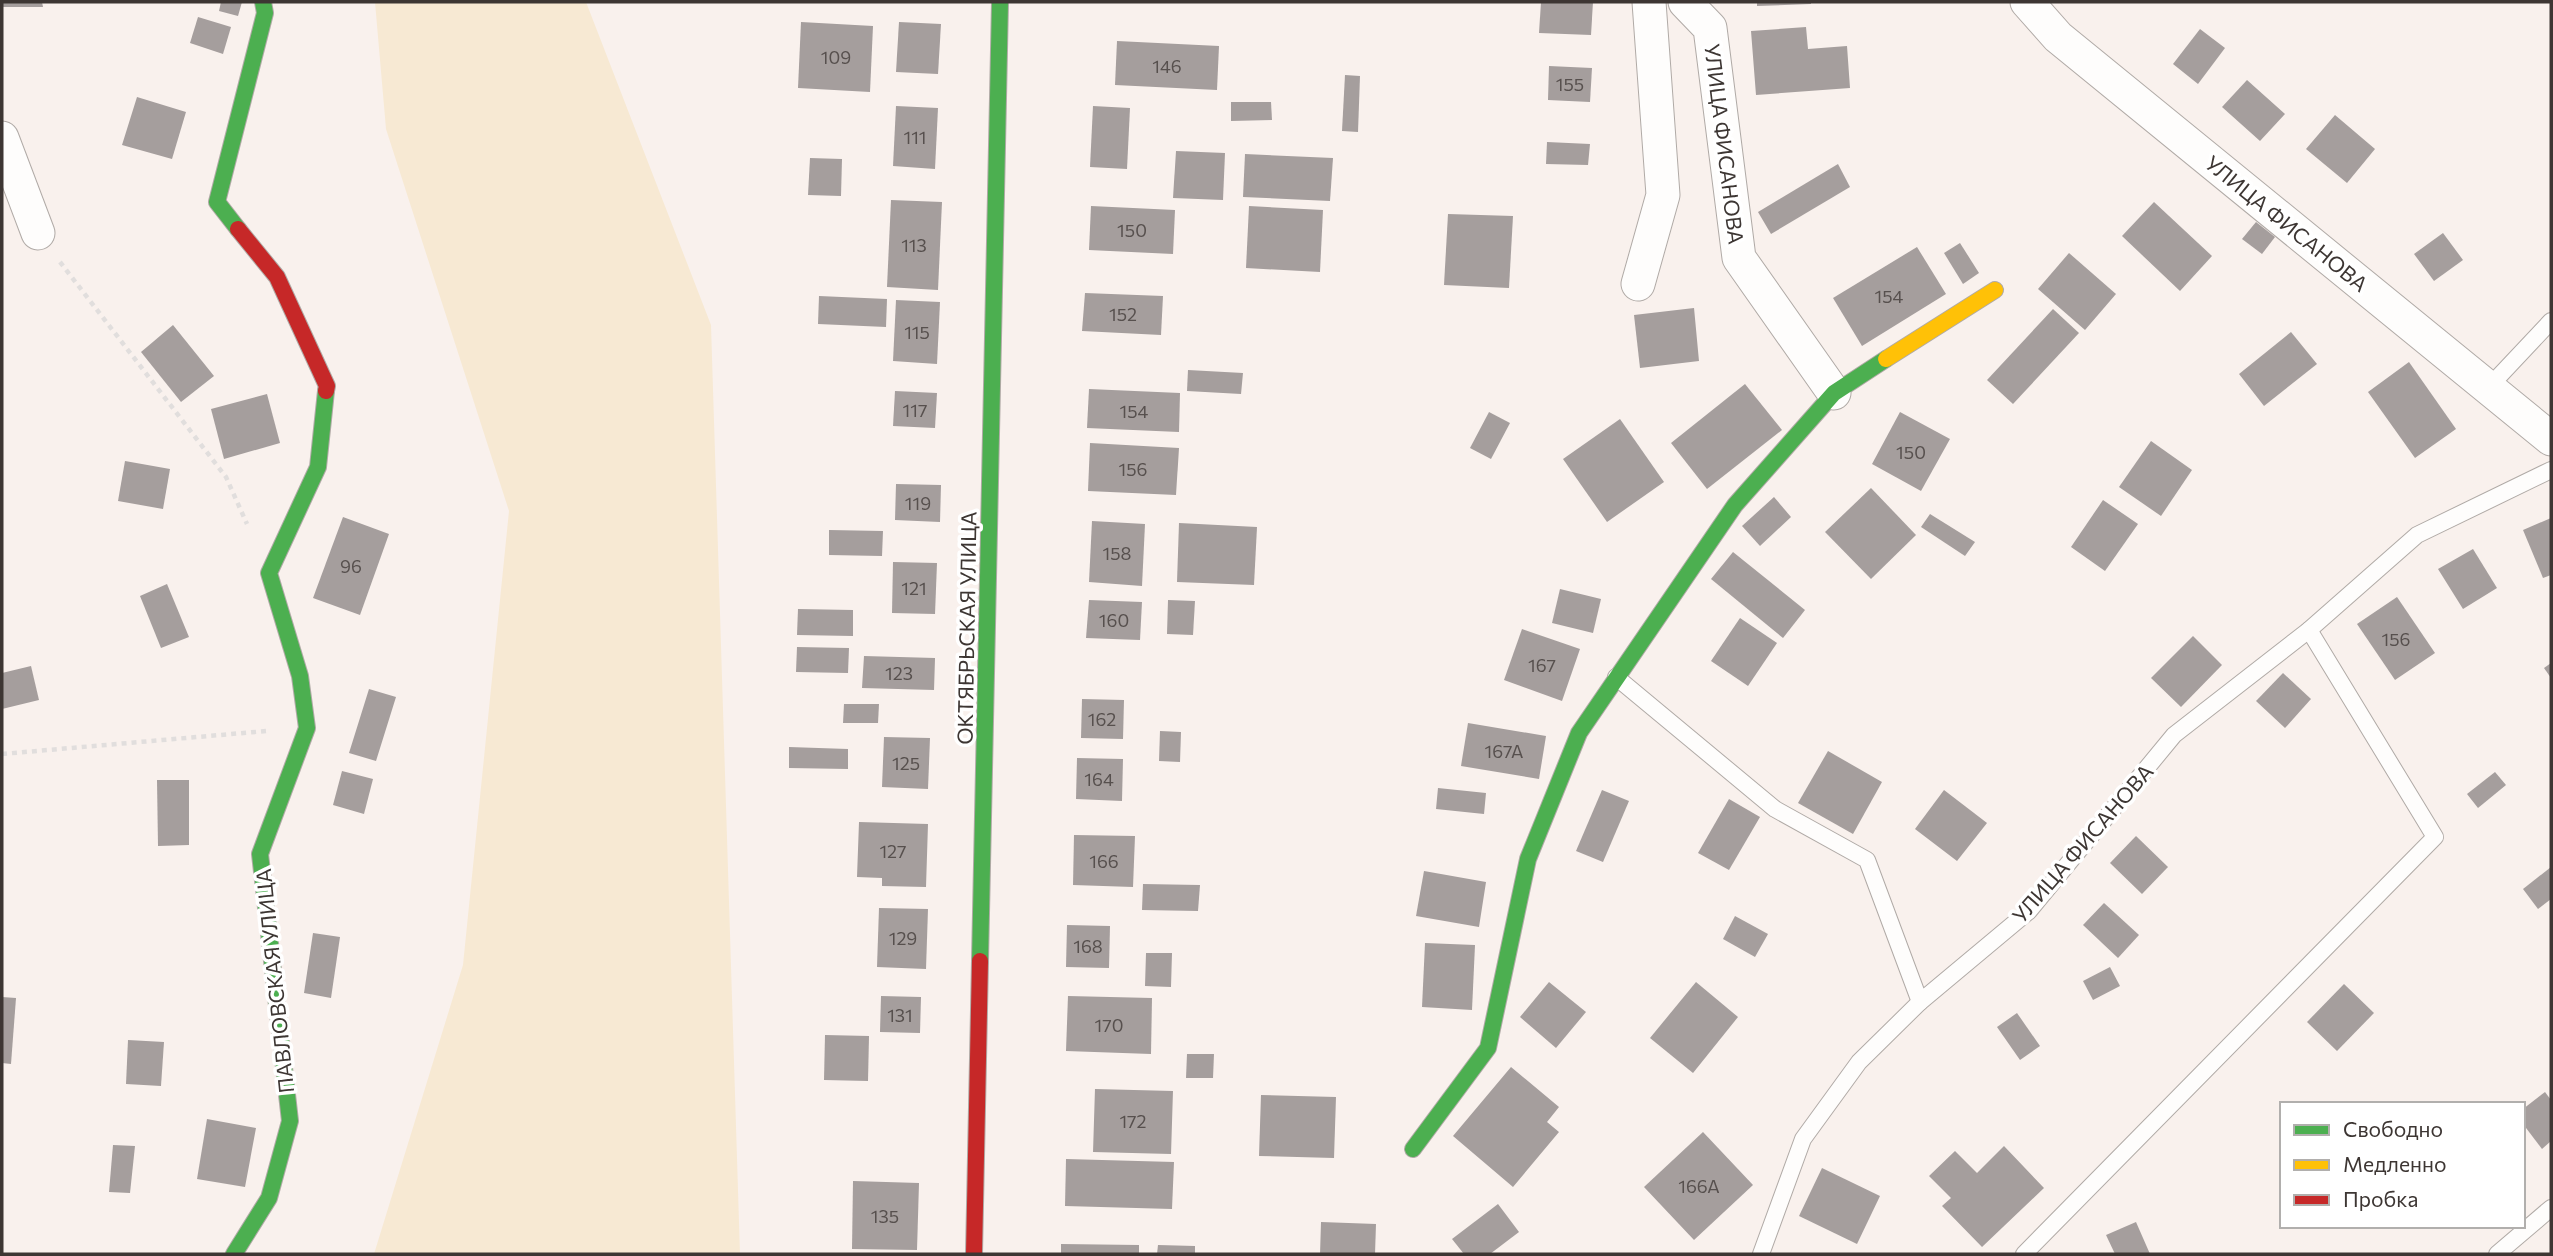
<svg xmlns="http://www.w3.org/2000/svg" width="2553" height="1256" font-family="Commissioner,sans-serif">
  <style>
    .green { fill: #f7e9d3 }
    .building { fill: #a59e9d }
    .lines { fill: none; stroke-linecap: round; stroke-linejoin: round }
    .lane-casing { stroke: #b0aaa6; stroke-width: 18 }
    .street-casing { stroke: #b0aaa6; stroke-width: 35 }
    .fast-casing { stroke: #b0aaa6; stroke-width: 18 }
    .slow-casing { stroke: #b0aaa6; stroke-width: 18 }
    .jam-casing { stroke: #b0aaa6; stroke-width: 18 }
    .path { stroke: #e1dedd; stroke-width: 4.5; stroke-dasharray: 5 5; stroke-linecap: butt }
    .lane { stroke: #fefdfc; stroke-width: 16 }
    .street { stroke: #fefdfc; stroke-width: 33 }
    .fast { stroke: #4caf50; stroke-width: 16 }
    .slow { stroke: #ffc107; stroke-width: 16 }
    .jam { stroke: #c62828; stroke-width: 16 }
    .labels { text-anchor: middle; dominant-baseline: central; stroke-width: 7; stroke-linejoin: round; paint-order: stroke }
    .number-label { font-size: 18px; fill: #57504e }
    .street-label { font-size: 21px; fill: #3d3633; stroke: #fff }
  </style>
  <rect width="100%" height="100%" fill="#f9f1ed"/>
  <polygon class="green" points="375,2 586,2 711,325 740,1254 374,1254 463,965 509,511 386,129"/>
  <g class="building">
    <polygon points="2,2 42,2 43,7 2,7"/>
    <polygon points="221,2 242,2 238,16 219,11"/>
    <polygon points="1541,2 1593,2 1591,35 1539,33"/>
    <polygon points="1757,2 1811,2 1811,4 1757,6"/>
    <polygon points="198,17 231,27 223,54 190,43"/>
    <polygon points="801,22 873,26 870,92 798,88"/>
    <polygon points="899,22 941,24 938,74 896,72"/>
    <polygon points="1806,27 1808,49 1847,46 1850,88 1756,95 1751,31"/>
    <polygon points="2200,29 2225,48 2198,84 2173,64"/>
    <polygon points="1117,41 1219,46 1217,90 1115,85"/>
    <polygon points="1549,66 1592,68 1590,102 1548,100"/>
    <polygon points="1345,75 1360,76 1358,132 1342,131"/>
    <polygon points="2247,80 2285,114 2260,141 2222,107"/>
    <polygon points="137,97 186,112 172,159 122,145"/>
    <polygon points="1231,102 1271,102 1272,120 1231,121"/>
    <polygon points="896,106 938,108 935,169 893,166"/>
    <polygon points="1093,106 1130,108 1127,169 1090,167"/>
    <polygon points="2335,115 2375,149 2347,183 2306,149"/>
    <polygon points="1547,142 1590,144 1588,165 1546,164"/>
    <polygon points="1176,151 1225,153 1223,200 1173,198"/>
    <polygon points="1245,154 1333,158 1330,201 1243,197"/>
    <polygon points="810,158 842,159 841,196 808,195"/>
    <polygon points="1838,164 1850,187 1771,234 1758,212"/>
    <polygon points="891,200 942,202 938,290 887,287"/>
    <polygon points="2154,202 2212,256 2180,291 2122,236"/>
    <polygon points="1091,206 1175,210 1173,254 1089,250"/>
    <polygon points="1249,206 1323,210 1320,272 1246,268"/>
    <polygon points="1448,214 1513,216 1509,288 1444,285"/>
    <polygon points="2256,222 2275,237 2262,254 2242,239"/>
    <polygon points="2443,233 2463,260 2434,281 2414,254"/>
    <polygon points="1960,243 1979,273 1963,284 1944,253"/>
    <polygon points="1917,247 1946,294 1862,346 1833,298"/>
    <polygon points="2069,253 2116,294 2085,330 2038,289"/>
    <polygon points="1085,293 1163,296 1161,335 1082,331"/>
    <polygon points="819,296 887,299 886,327 818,324"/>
    <polygon points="896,300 940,302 937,364 893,361"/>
    <polygon points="1694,308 1699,361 1640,368 1634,315"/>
    <polygon points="2053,309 2079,333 2013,404 1987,380"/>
    <polygon points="173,325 214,376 181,402 141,352"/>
    <polygon points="2291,332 2317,364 2264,406 2239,374"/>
    <polygon points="2409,362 2456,429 2415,458 2368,392"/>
    <polygon points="1188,370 1243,373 1241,394 1187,391"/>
    <polygon points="1745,384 1782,430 1707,489 1671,443"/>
    <polygon points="1089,389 1180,393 1179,432 1087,428"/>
    <polygon points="895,391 937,393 935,428 893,426"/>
    <polygon points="267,394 280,443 224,459 211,409"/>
    <polygon points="1489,412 1510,423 1491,459 1470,448"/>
    <polygon points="1900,412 1950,439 1921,491 1872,464"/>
    <polygon points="1620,419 1664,482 1607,522 1563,459"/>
    <polygon points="2151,441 2192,470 2161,516 2119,487"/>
    <polygon points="1090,443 1179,448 1176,495 1088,491"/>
    <polygon points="125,461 170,469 163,509 118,501"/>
    <polygon points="896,484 941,485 940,522 895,520"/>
    <polygon points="1871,488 1916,535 1871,579 1825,532"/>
    <polygon points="1774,497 1791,517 1760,546 1742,526"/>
    <polygon points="2103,500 2138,524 2105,571 2071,547"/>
    <polygon points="1930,514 1975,542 1965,556 1921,527"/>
    <polygon points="343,517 389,534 360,615 313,598"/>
    <polygon points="2551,518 2551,575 2543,578 2523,530"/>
    <polygon points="1092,521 1145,524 1142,586 1089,582"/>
    <polygon points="1179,523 1257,527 1254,585 1177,582"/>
    <polygon points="829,530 883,531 882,556 829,555"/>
    <polygon points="2473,549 2497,588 2463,609 2438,569"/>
    <polygon points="1733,552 1805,610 1783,638 1711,579"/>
    <polygon points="893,562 937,563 935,614 892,613"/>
    <polygon points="167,584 189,637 161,648 140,596"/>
    <polygon points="1560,589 1601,599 1593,633 1552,623"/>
    <polygon points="2397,597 2435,653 2395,680 2357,624"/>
    <polygon points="1089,600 1142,602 1140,640 1086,638"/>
    <polygon points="1168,600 1195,601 1193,635 1167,634"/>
    <polygon points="798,609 853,610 853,636 797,635"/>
    <polygon points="1740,618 1777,643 1748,686 1711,661"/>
    <polygon points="1522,629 1580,649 1562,701 1504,680"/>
    <polygon points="2193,636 2222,665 2181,707 2151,678"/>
    <polygon points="797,647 849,648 848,673 796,672"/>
    <polygon points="864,656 935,658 934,690 862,688"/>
    <polygon points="2551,663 2551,678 2544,668"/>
    <polygon points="31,666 39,700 2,709 2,673"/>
    <polygon points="2283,673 2311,699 2285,728 2256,701"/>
    <polygon points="369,689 396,697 376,761 349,753"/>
    <polygon points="1082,699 1124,700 1123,739 1081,738"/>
    <polygon points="844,704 879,704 878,723 843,723"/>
    <polygon points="1468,723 1546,736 1539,779 1461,766"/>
    <polygon points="1160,731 1181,732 1180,762 1159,761"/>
    <polygon points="884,737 930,738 928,789 882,787"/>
    <polygon points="789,747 848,749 848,769 789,768"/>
    <polygon points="1828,751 1882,782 1853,834 1798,803"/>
    <polygon points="1077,758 1123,759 1122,801 1076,799"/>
    <polygon points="342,771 373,779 364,814 333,805"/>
    <polygon points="2495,772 2506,785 2478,808 2467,794"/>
    <polygon points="157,780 189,780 189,845 158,846"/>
    <polygon points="1438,788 1486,793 1484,814 1436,809"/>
    <polygon points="1602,790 1629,801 1603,862 1576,851"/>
    <polygon points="1944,790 1987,823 1957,861 1915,829"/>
    <polygon points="1729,799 1760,817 1729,870 1698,853"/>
    <polygon points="859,822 928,824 926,887 882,886 882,878 857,877"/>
    <polygon points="1074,835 1135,836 1133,887 1073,885"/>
    <polygon points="2136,836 2168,867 2142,894 2110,863"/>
    <polygon points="2551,867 2551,899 2538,909 2523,889"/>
    <polygon points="1424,871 1486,882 1479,927 1416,916"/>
    <polygon points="1143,884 1200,885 1198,911 1142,910"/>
    <polygon points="2104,903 2139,935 2118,958 2083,925"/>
    <polygon points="879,908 928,909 926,969 877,967"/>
    <polygon points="1735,916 1768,934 1755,957 1723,939"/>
    <polygon points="1067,925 1110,926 1109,968 1066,967"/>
    <polygon points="313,933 340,937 331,998 304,993"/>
    <polygon points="1425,943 1475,945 1472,1010 1422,1007"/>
    <polygon points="1146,953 1172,953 1171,987 1145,986"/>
    <polygon points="2110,967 2120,986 2093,1000 2083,981"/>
    <polygon points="1549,982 1586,1012 1556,1048 1520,1017"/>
    <polygon points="1696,982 1738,1017 1693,1073 1650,1038"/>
    <polygon points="2344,984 2374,1013 2337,1051 2307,1022"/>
    <polygon points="881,996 921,997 920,1033 880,1032"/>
    <polygon points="1068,996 1152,998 1151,1054 1066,1051"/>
    <polygon points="2,997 16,998 11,1064 2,1063"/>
    <polygon points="2017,1013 2040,1046 2020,1060 1997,1027"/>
    <polygon points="825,1035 869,1036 868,1081 824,1080"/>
    <polygon points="128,1040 164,1042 161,1086 126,1084"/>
    <polygon points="1187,1054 1214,1054 1213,1078 1186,1078"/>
    <polygon points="1511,1067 1559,1107 1547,1122 1559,1132 1513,1187 1453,1136"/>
    <polygon points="1095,1089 1173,1091 1171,1154 1093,1152"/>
    <polygon points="2545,1092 2551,1100 2551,1141 2542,1149 2523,1124 2523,1109"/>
    <polygon points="1261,1095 1336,1097 1334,1158 1259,1156"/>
    <polygon points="207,1119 256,1128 245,1187 197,1179"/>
    <polygon points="1703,1132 1753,1185 1694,1240 1644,1187"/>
    <polygon points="113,1145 135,1146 130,1193 109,1192"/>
    <polygon points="2004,1146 2044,1188 1982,1247 1942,1206 1951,1198 1929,1176 1955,1151 1977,1173"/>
    <polygon points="1066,1159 1174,1162 1172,1209 1065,1206"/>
    <polygon points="1822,1168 1880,1196 1857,1244 1799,1216"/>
    <polygon points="853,1181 919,1183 917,1250 852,1249"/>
    <polygon points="1498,1204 1519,1232 1490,1254 1464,1254 1452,1239"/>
    <polygon points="1321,1222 1376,1224 1375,1254 1320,1254"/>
    <polygon points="2136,1222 2150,1254 2115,1254 2106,1235"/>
    <polygon points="1061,1244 1139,1245 1139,1254 1061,1254"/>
    <polygon points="1158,1245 1195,1246 1195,1254 1157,1254"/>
  </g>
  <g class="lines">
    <g class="lane-casing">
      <g id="lane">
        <polyline points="2488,388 2551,321"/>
        <polyline points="1616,677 1775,809 1867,860 1920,1002 2029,911 2174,735 2309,630 2417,535 2551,470"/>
        <polyline points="1761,1254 1803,1139 1859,1062 1920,1002"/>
        <polyline points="2024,1254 2435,837 2309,630"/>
        <polyline points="2497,1254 2551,1208"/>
      </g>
    </g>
    <g class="street-casing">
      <g id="street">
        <polyline points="1685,2 1710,28 1739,258 1834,393"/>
        <polyline points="2027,2 2058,37 2551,439"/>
        <polyline points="2,138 38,233"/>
        <polyline points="1638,284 1663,195 1649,2"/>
      </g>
    </g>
    <g class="fast-casing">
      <g id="fast">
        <polyline points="238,229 217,202 265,13 263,2"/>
        <polyline points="980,961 1000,2"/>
        <polyline points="1413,1149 1488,1048 1528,859 1579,733 1735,505 1834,393 1886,359"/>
        <polyline points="234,1254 269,1198 290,1121 260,854 307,728 300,676 269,573 318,467 326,391"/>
      </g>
    </g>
    <g class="slow-casing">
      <polyline id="slow" points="1886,359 1995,290"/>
    </g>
    <g class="jam-casing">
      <g id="jam">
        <polyline points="238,229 277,277 327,386 326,391"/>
        <polyline points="974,1254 980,961"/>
      </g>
    </g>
    <g class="path">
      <polyline points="60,262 226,477 247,524"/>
      <polyline points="2,754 266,731"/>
    </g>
    <use href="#lane" class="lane"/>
    <use href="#street" class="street"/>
    <use href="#fast" class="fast"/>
    <use href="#slow" class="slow"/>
    <use href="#jam" class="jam"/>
  </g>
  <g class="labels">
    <g class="number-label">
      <text x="836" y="57">109</text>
      <text x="1167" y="66">146</text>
      <text x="1570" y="84">155</text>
      <text x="915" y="137">111</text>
      <text x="1132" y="230">150</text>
      <text x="914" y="245">113</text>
      <text x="1889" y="296">154</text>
      <text x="1123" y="314">152</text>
      <text x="917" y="332">115</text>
      <text x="915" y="410">117</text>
      <text x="1134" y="411">154</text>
      <text x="1911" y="452">150</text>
      <text x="1133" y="469">156</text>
      <text x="918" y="503">119</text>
      <text x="1117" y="553">158</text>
      <text x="351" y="566">96</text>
      <text x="914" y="588">121</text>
      <text x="1114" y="620">160</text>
      <text x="2396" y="639">156</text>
      <text x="1542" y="665">167</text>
      <text x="899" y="673">123</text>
      <text x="1102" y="719">162</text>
      <text x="1504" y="751">167А</text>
      <text x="906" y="763">125</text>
      <text x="1099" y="779">164</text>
      <text x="893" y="851">127</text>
      <text x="1104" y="861">166</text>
      <text x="903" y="938">129</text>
      <text x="1088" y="946">168</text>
      <text x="900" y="1015">131</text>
      <text x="1109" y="1025">170</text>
      <text x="1133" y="1121">172</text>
      <text x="1699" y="1186">166А</text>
      <text x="885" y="1216">135</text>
    </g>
    <g class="street-label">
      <text transform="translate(1725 144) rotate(83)">УЛИЦА ФИСАНОВА</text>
      <text transform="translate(2287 223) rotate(39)">УЛИЦА ФИСАНОВА</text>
      <text transform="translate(966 628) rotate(-89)">ОКТЯБРЬСКАЯ УЛИЦА</text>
      <text transform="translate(2082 843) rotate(-49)">УЛИЦА ФИСАНОВА</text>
      <text transform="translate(274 981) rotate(-96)">ПАВЛОВСКАЯ УЛИЦА</text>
    </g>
  </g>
  <rect width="2553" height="1256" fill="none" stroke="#3d3633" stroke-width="7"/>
  <rect x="2280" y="1102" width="245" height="126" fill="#ffffff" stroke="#b1afad" stroke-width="2"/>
  <rect x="2294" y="1125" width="35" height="10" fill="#4caf50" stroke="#b1afad" stroke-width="2"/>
  <text x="2343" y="1137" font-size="21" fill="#3d3633">Свободно</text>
  <rect x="2294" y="1160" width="35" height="10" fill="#ffc107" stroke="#b1afad" stroke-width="2"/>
  <text x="2343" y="1172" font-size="21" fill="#3d3633">Медленно</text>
  <rect x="2294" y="1195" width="35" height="10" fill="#c62828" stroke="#b1afad" stroke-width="2"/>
  <text x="2343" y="1207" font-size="21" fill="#3d3633">Пробка</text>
</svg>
